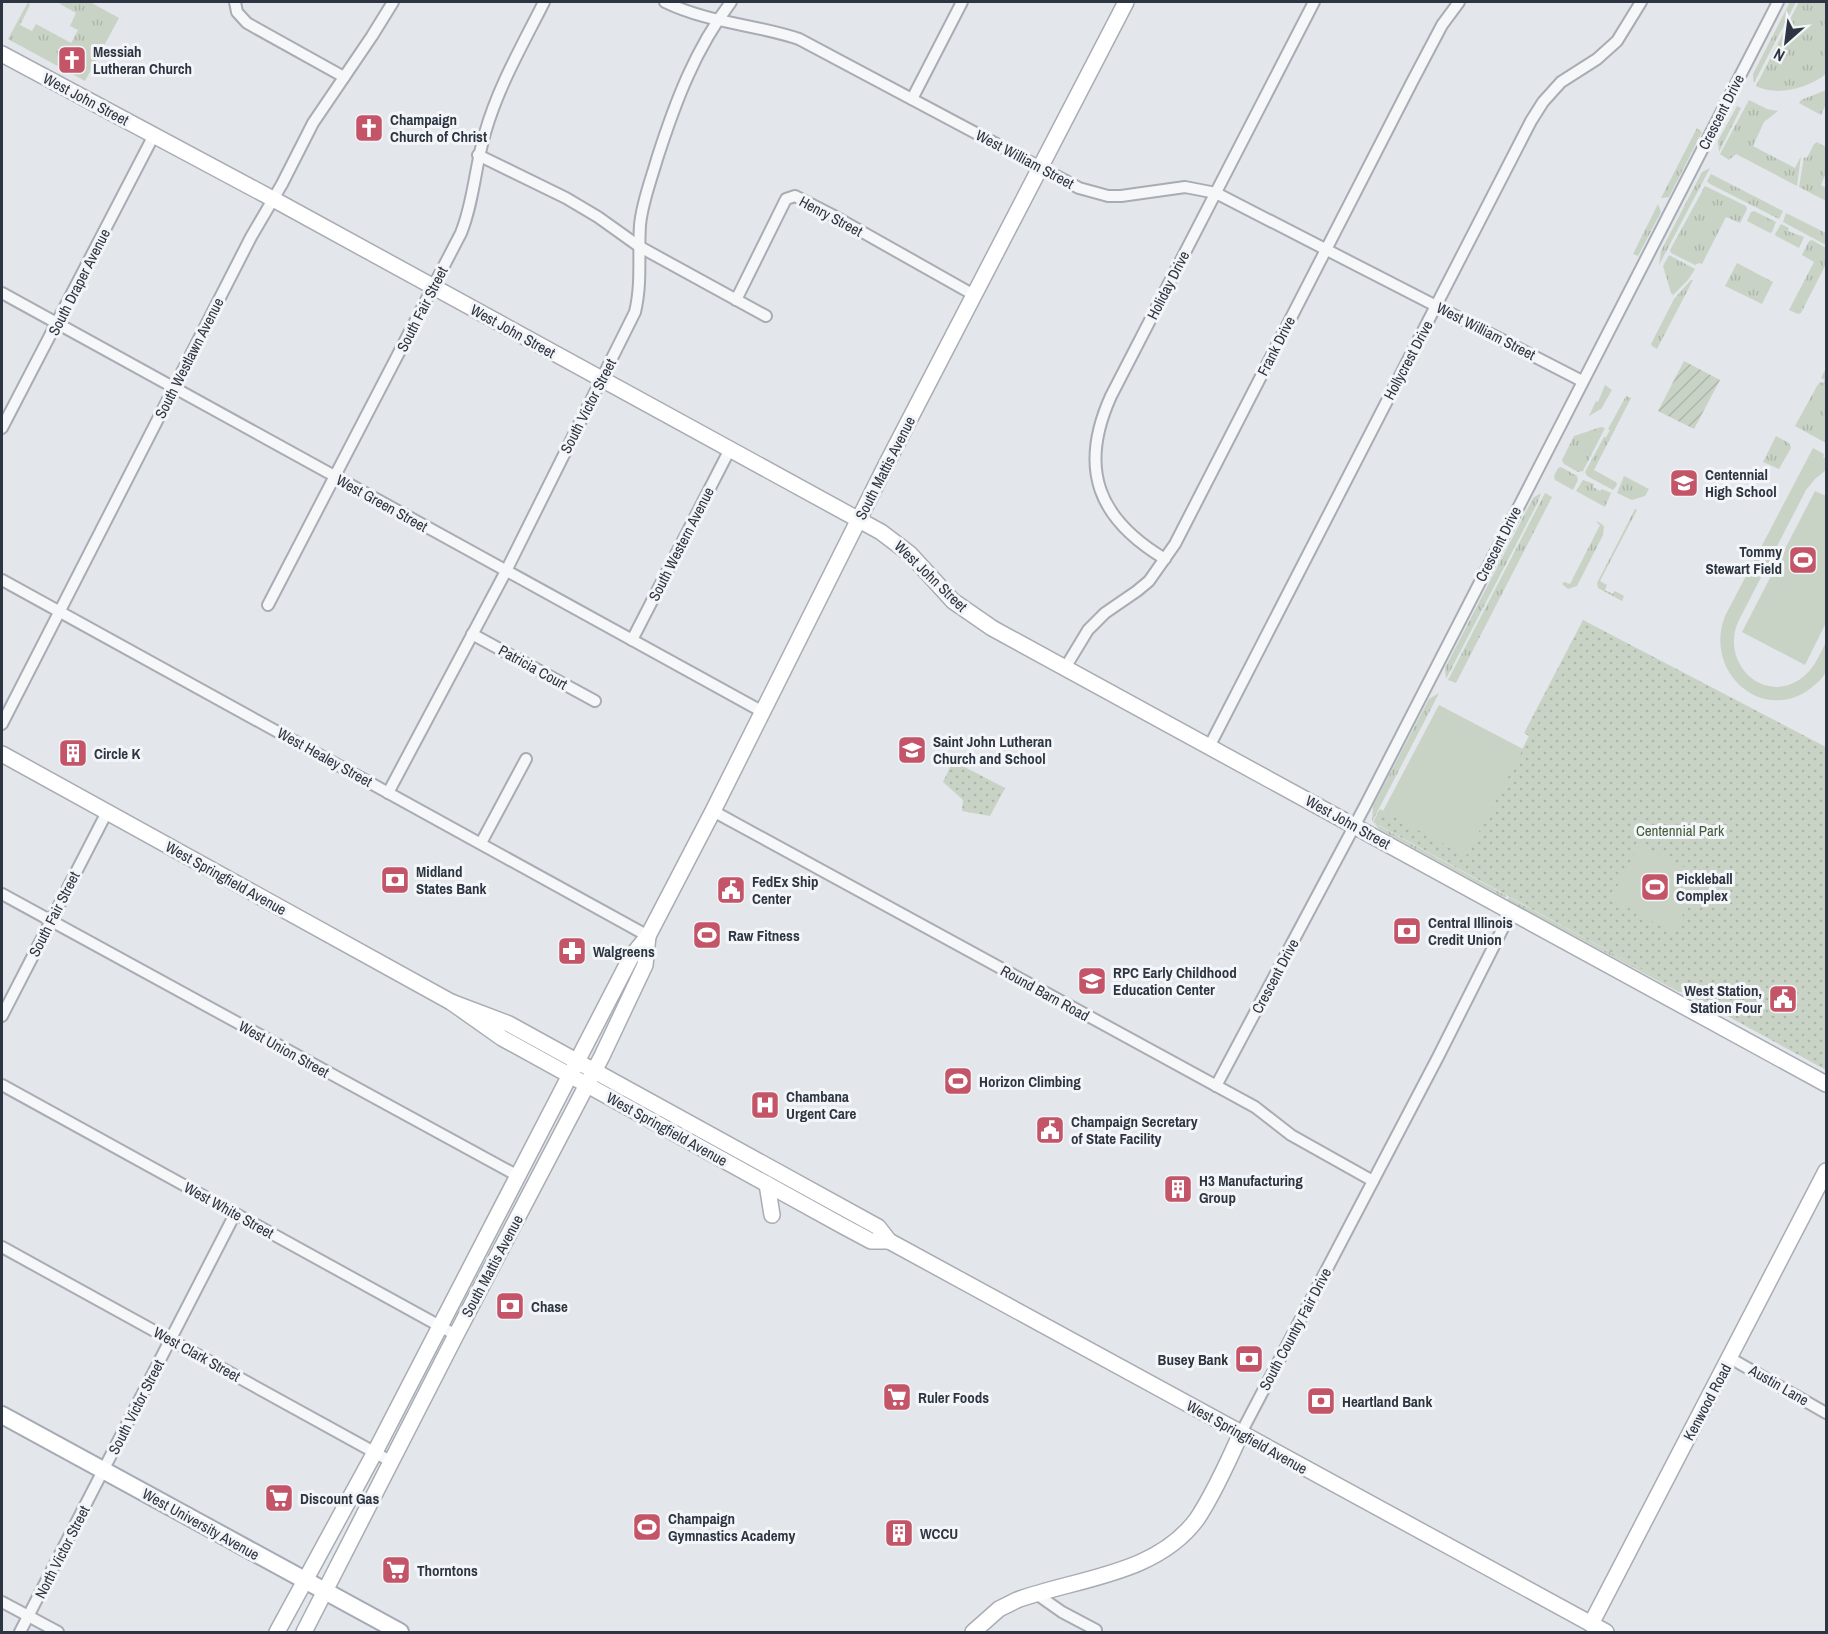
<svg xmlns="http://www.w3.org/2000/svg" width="1828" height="1634" font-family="'Archivo Narrow',sans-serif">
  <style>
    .grass { fill: url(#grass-tufts) }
    .park { fill: url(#park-dots) }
    .garden { fill: url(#garden-furrows) }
    .pitch { fill: #c9d3c5 }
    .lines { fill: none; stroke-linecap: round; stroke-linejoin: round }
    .street-casing { stroke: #a8adb4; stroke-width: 14 }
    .secondary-casing { stroke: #a8adb4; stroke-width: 18 }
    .primary-casing { stroke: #a4abb5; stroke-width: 20 }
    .street { stroke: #f6f7f9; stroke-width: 10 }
    .secondary { stroke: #fff; stroke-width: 15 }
    .primary { stroke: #fff; stroke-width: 16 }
    .labels { text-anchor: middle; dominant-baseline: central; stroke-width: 6; stroke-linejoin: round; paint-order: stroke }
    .poi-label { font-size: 15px; font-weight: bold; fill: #2c3541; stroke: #f3f5f8; text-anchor: start }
    .street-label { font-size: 15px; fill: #2c3541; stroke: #f3f5f8 }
    .park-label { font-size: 15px; fill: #425c3b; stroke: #f3f5f8 }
  </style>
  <defs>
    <pattern id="grass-tufts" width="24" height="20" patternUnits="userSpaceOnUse" patternTransform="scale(1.5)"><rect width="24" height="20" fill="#c9d3c5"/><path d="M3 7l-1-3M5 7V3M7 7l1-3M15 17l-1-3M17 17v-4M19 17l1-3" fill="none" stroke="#adb6aa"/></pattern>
    <pattern id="park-dots" width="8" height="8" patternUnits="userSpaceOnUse" patternTransform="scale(1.5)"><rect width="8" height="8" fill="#c9d3c5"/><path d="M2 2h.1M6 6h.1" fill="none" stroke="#adb6aa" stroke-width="1.8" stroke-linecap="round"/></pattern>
    <pattern id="garden-furrows" width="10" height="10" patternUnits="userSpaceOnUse" patternTransform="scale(1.5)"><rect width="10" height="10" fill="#c9d3c5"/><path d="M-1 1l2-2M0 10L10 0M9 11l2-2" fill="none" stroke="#adb6aa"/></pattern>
  </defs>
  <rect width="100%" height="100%" fill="#e3e6ea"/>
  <g class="grass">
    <polygon points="28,2 30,5 20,25 32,31 36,24 71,43 78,30 70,26 76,13 60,4 62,2 90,2 119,18 85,81 8,39"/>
    <polygon points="1790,2 1796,2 1754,83 1753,74"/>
    <path d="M1799,2h27v72c-18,14 -48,23 -70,12z"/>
    <polygon points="1826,90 1826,104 1821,115 1799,103 1801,100"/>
    <polygon points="1749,100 1767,109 1778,111 1764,122 1753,146 1795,168 1801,156 1797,186 1736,154 1729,160 1720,154"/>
    <polygon points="1737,106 1741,108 1719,152 1718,141"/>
    <polygon points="1697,128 1702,132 1669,197 1661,198"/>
    <polygon points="1817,142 1826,147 1826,173 1821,185 1826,188 1826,201 1799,187 1804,157 1807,158 1814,144"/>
    <polygon points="1710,168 1659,265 1661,251 1702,172"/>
    <polygon points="1711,174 1783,211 1779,219 1710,184 1707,181"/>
    <polygon points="1705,186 1746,206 1747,209 1740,223 1726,217 1702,264 1699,263 1695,265 1671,253 1670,250"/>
    <polygon points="1658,204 1661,212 1638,256 1633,254"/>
    <polygon points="1754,211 1776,222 1772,232 1770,233 1747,221 1751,212"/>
    <polygon points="1786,213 1826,233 1826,245 1783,222"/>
    <polygon points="1781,224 1789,228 1788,231 1804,237 1799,248 1776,236 1775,234"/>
    <polygon points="1812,240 1826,248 1826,264 1801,313 1798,314 1789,310 1814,262 1802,255 1809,241"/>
    <polygon points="1669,255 1695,269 1688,280 1673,295 1671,293 1663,266"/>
    <polygon points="1737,263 1773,282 1762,304 1725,286"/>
    <polygon points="1691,280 1693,280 1657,349 1652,346 1651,344 1674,299"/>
    <polygon points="1826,368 1826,443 1795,426 1817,386 1820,382 1823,383 1825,380 1821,378"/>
    <polygon points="1605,385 1612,390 1601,409 1589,416 1596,401 1598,402"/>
    <polygon points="1626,396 1631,398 1594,470 1616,482 1617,485 1613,490 1587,476 1585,472 1604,437 1606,437 1610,430 1608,429"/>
    <polygon points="1601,427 1605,428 1583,471 1578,472 1564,464 1562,460 1574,436"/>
    <polygon points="1776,436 1789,443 1791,448 1779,469 1763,462"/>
    <polygon points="1561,467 1577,476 1578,480 1573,490 1555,480 1554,476 1558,468"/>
    <polygon points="1624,476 1649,489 1645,496 1632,500 1617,493"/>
    <polygon points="1583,480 1594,484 1593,487 1600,491 1602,489 1611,493 1605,507 1576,491"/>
    <polygon points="1541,493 1537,504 1446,679 1445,668 1533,498"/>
    <polygon points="1545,493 1552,497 1456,683 1448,680"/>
    <polygon points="1635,509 1637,510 1600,581 1607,585 1605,590 1613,594 1615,591 1624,596 1622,601 1598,588 1597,583"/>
    <polygon points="1597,521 1604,526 1603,535 1577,586 1568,589 1562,584 1564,582 1570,584 1600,525 1597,523"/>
    <polygon points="1439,693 1436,699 1372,822 1373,806 1429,699"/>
    <polygon points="1374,823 1507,896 1505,898 1379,829"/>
    <polygon points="1509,897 1684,992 1679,992 1507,900"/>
  </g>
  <g class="park">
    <polygon points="1583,620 1826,747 1826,1070 1373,822 1380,809 1466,855 1529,736 1524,733"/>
    <polygon points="953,761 1005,788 990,816 962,811 963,800 943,782"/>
  </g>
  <polygon class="garden" points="1684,361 1720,380 1694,429 1658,411"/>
  <g class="pitch">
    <path d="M1813,448l11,6 -1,4 3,-1v13l-11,9 -9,11 -68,132c-17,39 22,82 61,58 14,-9 20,-24 27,-38 1,8 2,20 0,28 -1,7 -10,14 -15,18 -48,37 -108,-16 -86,-72z"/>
    <polygon points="1815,491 1826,496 1826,623 1805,665 1742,632"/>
    <polygon points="1439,705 1523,749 1466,856 1383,811"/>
    <polygon points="1640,844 1699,875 1685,900 1689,903 1673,933 1611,898"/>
  </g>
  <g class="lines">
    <g class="street-casing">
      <g id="street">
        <polyline points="235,2 237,12 247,23 344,77"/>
        <path d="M665,2c43,21 89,22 134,37l280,149 29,8h13l64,-9 31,6 366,188"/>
        <polyline points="912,99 962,2"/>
        <polyline points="478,155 566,198 598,217 640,247 766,316"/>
        <polyline points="2,293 763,712"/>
        <polyline points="736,300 786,199 795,196 834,216 974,295"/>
        <polyline points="2,428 154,135"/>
        <path d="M1165,559c-67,-40 -87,-90 -54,-163l203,-394"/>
        <polyline points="2,580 648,936"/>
        <path d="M268,605l193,-372c13,-32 14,-67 24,-100 13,-46 38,-89 59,-131"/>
        <polyline points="472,634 595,701"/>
        <polyline points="632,640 730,449"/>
        <polyline points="1065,668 1088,630 1105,613 1137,591 1149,581 1175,544 1412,82 1442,25 1459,2"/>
        <polyline points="2,724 251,237 282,184 313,123 372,36 393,2"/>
        <polyline points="1209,747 1531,121 1543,102 1561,82 1597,59 1617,41 1641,2"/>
        <path d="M388,793l118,-222 129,-259c7,-29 3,-57 5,-87 2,-22 11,-45 17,-66 18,-56 38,-110 74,-157"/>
        <polyline points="713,811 1255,1107 1291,1135 1373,1181"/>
        <polyline points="481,843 526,759"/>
        <polyline points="2,894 518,1176"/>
        <polyline points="2,1016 107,812"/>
        <polyline points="2,1085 456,1335"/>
        <polyline points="1216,1086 1365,806 1778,2"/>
        <polyline points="2,1247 392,1462"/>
        <polyline points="1730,1358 1826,1413"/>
        <polyline points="1241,1433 1438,1057 1511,912"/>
        <polyline points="1035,1593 1062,1612 1096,1630"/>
        <polyline points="2,1602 58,1632"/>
        <polyline points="20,1632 235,1214"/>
      </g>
    </g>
    <g class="secondary-casing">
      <g id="secondary">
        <polyline points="2,54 273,199 881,532 910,554 953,601 992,628 1826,1084"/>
        <polyline points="2,754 451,1002 502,1038 843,1226 871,1241 889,1241"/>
        <polyline points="451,1002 509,1024 878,1227 889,1241 1606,1632"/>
        <polyline points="767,1184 772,1215"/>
        <polyline points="1591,1624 1826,1171"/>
        <polyline points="277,1632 375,1452 631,957 648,936 713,811 888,461 1126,2"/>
        <polyline points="304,1632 456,1335 602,1056 645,965 648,936"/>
        <path d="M973,1632l26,-23 18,-9c60,-22 139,-25 180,-81 16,-24 32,-59 44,-86"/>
      </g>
    </g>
    <g class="primary-casing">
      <polyline id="primary" points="2,1415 400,1632"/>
    </g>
    <use href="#street" class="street"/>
    <use href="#secondary" class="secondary"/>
    <use href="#primary" class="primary"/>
  </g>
  <defs>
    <g id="church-square" transform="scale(1.5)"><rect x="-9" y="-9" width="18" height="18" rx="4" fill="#c45468" stroke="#f3f5f8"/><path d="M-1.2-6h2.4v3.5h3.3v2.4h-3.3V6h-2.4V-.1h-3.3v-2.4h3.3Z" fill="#fff"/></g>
    <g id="school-square" transform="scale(1.5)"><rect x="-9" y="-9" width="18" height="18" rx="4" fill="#c45468" stroke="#f3f5f8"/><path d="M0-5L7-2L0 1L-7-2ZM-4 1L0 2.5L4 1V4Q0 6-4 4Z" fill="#fff"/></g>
    <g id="stadium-square" transform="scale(1.5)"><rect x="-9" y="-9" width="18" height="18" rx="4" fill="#c45468" stroke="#f3f5f8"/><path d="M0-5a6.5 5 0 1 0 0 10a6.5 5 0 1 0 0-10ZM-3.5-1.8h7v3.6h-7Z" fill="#fff"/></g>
    <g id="building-square" transform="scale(1.5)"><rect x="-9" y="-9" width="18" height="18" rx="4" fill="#c45468" stroke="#f3f5f8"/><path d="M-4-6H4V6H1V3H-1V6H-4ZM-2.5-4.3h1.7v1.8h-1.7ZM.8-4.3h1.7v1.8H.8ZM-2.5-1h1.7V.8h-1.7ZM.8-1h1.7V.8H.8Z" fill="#fff"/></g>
    <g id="bank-square" transform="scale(1.5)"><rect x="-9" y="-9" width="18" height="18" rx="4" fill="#c45468" stroke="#f3f5f8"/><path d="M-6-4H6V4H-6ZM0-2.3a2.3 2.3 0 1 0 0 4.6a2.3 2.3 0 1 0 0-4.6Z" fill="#fff"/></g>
    <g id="civic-square" transform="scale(1.5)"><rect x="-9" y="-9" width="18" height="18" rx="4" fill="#c45468" stroke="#f3f5f8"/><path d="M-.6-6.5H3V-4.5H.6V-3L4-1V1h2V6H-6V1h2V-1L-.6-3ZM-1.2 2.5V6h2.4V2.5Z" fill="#fff"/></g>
    <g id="pharmacy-square" transform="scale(1.5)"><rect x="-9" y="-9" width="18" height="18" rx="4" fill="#c45468" stroke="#f3f5f8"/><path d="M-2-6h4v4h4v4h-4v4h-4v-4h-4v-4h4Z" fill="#fff"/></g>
    <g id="hospital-square" transform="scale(1.5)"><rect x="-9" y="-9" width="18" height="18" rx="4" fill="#c45468" stroke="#f3f5f8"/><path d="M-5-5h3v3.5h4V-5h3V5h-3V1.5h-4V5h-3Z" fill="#fff"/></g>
    <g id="supermarket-square" transform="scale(1.5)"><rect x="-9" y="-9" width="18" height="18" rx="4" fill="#c45468" stroke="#f3f5f8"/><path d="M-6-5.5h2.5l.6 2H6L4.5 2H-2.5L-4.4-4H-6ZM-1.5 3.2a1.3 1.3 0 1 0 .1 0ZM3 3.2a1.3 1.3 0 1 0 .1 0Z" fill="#fff"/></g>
  </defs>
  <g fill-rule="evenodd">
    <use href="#church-square" x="72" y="60"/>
    <use href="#church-square" x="369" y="128"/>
    <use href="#school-square" x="1684" y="483"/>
    <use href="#stadium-square" x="1803" y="560"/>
    <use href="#school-square" x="912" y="750"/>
    <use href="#building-square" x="73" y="753"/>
    <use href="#bank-square" x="395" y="880"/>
    <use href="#stadium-square" x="1655" y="887"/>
    <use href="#civic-square" x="731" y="890"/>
    <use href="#bank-square" x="1407" y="931"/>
    <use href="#stadium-square" x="707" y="935"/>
    <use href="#pharmacy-square" x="572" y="951"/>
    <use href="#school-square" x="1092" y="981"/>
    <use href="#civic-square" x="1783" y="999"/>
    <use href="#stadium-square" x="958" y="1081"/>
    <use href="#hospital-square" x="765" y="1105"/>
    <use href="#civic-square" x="1050" y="1130"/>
    <use href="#building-square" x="1178" y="1189"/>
    <use href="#bank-square" x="510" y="1306"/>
    <use href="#bank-square" x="1249" y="1359"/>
    <use href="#supermarket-square" x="897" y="1397"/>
    <use href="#bank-square" x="1321" y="1401"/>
    <use href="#supermarket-square" x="279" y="1498"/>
    <use href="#stadium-square" x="647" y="1527"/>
    <use href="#building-square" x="899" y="1533"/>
    <use href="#supermarket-square" x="396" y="1570"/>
  </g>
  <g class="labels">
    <g class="poi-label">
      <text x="93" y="51">Messiah<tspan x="93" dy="17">Lutheran Church</tspan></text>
      <text x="390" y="119">Champaign<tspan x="390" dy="17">Church of Christ</tspan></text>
      <text x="1705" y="474">Centennial<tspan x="1705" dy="17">High School</tspan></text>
      <text x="1782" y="551" text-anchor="end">Tommy<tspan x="1782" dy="17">Stewart Field</tspan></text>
      <text x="933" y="741">Saint John Lutheran<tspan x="933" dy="17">Church and School</tspan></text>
      <text x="94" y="753">Circle K</text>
      <text x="416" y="871">Midland<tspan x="416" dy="17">States Bank</tspan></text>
      <text x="1676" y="878">Pickleball<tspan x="1676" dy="17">Complex</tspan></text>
      <text x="752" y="881">FedEx Ship<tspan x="752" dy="17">Center</tspan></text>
      <text x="1428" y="922">Central Illinois<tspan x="1428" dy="17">Credit Union</tspan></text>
      <text x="728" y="935">Raw Fitness</text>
      <text x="593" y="951">Walgreens</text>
      <text x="1113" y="972">RPC Early Childhood<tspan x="1113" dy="17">Education Center</tspan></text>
      <text x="1762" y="990" text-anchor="end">West Station,<tspan x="1762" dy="17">Station Four</tspan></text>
      <text x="979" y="1081">Horizon Climbing</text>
      <text x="786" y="1096">Chambana<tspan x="786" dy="17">Urgent Care</tspan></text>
      <text x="1071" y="1121">Champaign Secretary<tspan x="1071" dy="17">of State Facility</tspan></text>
      <text x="1199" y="1180">H3 Manufacturing<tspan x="1199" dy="17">Group</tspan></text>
      <text x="531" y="1306">Chase</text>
      <text x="1228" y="1359" text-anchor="end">Busey Bank</text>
      <text x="918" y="1397">Ruler Foods</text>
      <text x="1342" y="1401">Heartland Bank</text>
      <text x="300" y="1498">Discount Gas</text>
      <text x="668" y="1518">Champaign<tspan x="668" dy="17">Gymnastics Academy</tspan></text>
      <text x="920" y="1533">WCCU</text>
      <text x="417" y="1570">Thorntons</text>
    </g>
    <g class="street-label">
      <text transform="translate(86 99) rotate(28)">West John Street</text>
      <text transform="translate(1721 112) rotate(-63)">Crescent Drive</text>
      <text transform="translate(1025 159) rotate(28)">West William Street</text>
      <text transform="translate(831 216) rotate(28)">Henry Street</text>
      <text transform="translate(79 282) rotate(-63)">South Draper Avenue</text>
      <text transform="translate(1168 285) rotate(-63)">Holiday Drive</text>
      <text transform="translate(422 309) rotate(-63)">South Fair Street</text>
      <text transform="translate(513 331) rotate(29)">West John Street</text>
      <text transform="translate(1486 331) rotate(27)">West William Street</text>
      <text transform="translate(1276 346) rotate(-63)">Frank Drive</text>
      <text transform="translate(189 358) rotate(-63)">South Westlawn Avenue</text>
      <text transform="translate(1408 360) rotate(-62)">Hollycrest Drive</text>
      <text transform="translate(588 406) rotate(-63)">South Victor Street</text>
      <text transform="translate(885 468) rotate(-63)">South Mattis Avenue</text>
      <text transform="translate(382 503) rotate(29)">West Green Street</text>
      <text transform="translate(681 544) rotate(-63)">South Western Avenue</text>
      <text transform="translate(1498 544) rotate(-63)">Crescent Drive</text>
      <text transform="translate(931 576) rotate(44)">West John Street</text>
      <text transform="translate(533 667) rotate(29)">Patricia Court</text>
      <text transform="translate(325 757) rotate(29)">West Healey Street</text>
      <text transform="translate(1348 822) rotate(29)">West John Street</text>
      <text transform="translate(226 878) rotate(29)">West Springfield Avenue</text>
      <text transform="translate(54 914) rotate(-63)">South Fair Street</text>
      <text transform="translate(1275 976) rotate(-62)">Crescent Drive</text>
      <text transform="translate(1045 993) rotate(29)">Round Barn Road</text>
      <text transform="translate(284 1049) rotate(29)">West Union Street</text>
      <text transform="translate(667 1129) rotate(29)">West Springfield Avenue</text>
      <text transform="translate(229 1210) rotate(29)">West White Street</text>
      <text transform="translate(492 1266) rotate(-62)">South Mattis Avenue</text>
      <text transform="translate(1295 1329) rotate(-62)">South Country Fair Drive</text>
      <text transform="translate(197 1354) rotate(29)">West Clark Street</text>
      <text transform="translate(1779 1385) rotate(30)">Austin Lane</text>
      <text transform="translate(1707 1402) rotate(-62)">Kenwood Road</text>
      <text transform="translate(136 1407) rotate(-63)">South Victor Street</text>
      <text transform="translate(1247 1437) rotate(29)">West Springfield Avenue</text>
      <text transform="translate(201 1524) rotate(29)">West University Avenue</text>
      <text transform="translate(62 1552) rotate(-63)">North Victor Street</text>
    </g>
    <g class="park-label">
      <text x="1680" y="830">Centennial Park</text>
    </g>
  </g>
  <rect width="1828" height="1634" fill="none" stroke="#2c3541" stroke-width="6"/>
  <g transform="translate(1786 42) rotate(208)" stroke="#f3f5f8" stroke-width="4.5" paint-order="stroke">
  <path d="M0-4.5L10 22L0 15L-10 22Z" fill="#2c3541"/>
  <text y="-9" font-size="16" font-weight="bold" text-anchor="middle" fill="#2c3541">N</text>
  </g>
</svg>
